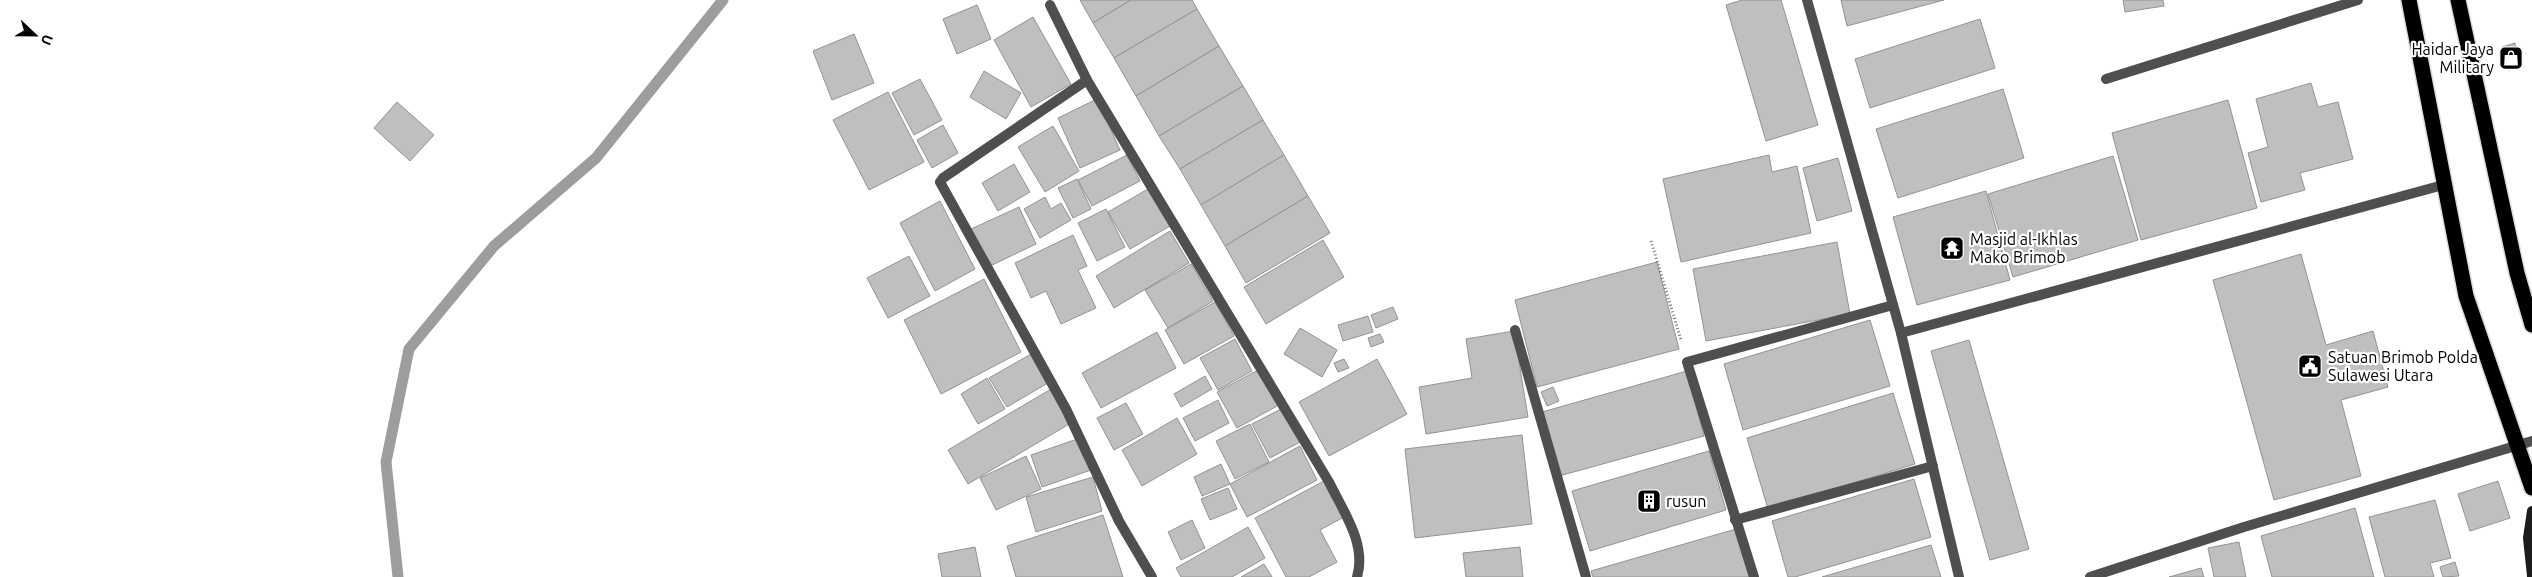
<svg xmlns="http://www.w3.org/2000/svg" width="2532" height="577" font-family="Ubuntu,sans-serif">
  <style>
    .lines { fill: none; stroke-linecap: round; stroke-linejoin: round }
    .stream { stroke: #9d9d9d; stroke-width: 11 }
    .building { fill: #bfbfbf; stroke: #939393 }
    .highway-casing { stroke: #dbdbdb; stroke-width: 18 }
    .path { stroke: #717171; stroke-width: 3; stroke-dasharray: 1 2.5; stroke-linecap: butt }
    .lane { stroke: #4f4f4f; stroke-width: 10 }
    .street { stroke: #4f4f4f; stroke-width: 10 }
    .secondary { stroke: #1c1c1c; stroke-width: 10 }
    .highway { stroke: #000; stroke-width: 15 }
    .labels { text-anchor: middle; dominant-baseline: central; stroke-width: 4.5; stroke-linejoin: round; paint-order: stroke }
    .poi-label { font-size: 16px; fill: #000; stroke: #fff; text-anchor: start }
  </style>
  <rect width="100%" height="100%" fill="#fff"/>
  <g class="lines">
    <polyline class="stream" points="398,577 386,462 409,349 494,246 596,158 723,0"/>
  </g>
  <g class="building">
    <polygon points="1080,0 1131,0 1093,23"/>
    <polygon points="1131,0 1192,0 1197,9 1114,58 1093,23"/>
    <polygon points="1742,0 1781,0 1818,125 1766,141 1726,5"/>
    <polygon points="1841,0 1944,0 1847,26"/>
    <polygon points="2123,0 2163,0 2164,6 2125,12"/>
    <polygon points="977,5 991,39 957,54 943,19"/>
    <polygon points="1197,9 1219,46 1136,96 1114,58"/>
    <polygon points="1033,17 1071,84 1031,107 994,40"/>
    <polygon points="1980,19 1995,68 1870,108 1855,59"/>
    <polygon points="854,34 874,83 832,100 813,51"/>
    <polygon points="2515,43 2518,68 2508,70 2502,47"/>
    <polygon points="1219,46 1243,86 1159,136 1136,96"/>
    <polygon points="984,71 1021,93 1006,119 970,97"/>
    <polygon points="920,79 942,120 914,135 892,93"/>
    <polygon points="2311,83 2318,107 2338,102 2353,159 2300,173 2305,190 2261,202 2248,153 2268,147 2256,99"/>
    <polygon points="1243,86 1263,120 1180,169 1159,136"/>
    <polygon points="2003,89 2024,158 1898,198 1876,129"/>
    <polygon points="888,92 924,162 869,190 833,120"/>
    <polygon points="1097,99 1120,150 1080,168 1058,118"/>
    <polygon points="2228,100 2257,208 2141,240 2112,133"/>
    <polygon points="397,102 434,135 410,161 374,128"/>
    <polygon points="1263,120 1284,155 1201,205 1180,169"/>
    <polygon points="943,125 958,153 932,168 917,140"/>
    <polygon points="1053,126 1079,171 1045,192 1018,147"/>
    <polygon points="1127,155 1140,181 1092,206 1078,180"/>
    <polygon points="1284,155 1308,196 1225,246 1201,205"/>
    <polygon points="1769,155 1772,172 1797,166 1811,233 1681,262 1663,179"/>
    <polygon points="2113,156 2138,240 2013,277 1988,194"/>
    <polygon points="1838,158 1852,211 1817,221 1803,168"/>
    <polygon points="1014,164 1030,192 998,211 982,183"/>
    <polygon points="1077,179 1091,209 1073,218 1058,188"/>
    <polygon points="1148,189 1170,226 1130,249 1108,212"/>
    <polygon points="1986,191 2010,280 1917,305 1893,217"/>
    <polygon points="1308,196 1330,233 1246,283 1225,246"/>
    <polygon points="1045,197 1051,209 1061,203 1071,220 1040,238 1024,209"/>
    <polygon points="940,201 975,269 935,291 900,223"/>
    <polygon points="1019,207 1036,244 988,267 971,229"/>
    <polygon points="1106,209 1125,247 1097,261 1078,223"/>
    <polygon points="1170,231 1189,263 1114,308 1096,276"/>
    <polygon points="1073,235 1087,266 1078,270 1096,308 1061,324 1046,291 1031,298 1015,263"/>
    <polygon points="1323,240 1344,277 1266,324 1244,287"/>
    <polygon points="1837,242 1850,314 1706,341 1693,269"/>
    <polygon points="2301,254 2326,345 2373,331 2388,387 2341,400 2361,476 2274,500 2213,280"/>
    <polygon points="909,256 930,296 888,318 867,278"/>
    <polygon points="1657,262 1679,349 1537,387 1515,300"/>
    <polygon points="1191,264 1213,301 1168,328 1145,290"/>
    <polygon points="984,279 1021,352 941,394 904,320"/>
    <polygon points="1215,302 1234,336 1184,364 1165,330"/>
    <polygon points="1393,307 1398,319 1376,328 1371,315"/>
    <polygon points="1368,316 1373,332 1343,341 1338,325"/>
    <polygon points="1870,320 1890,386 1743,430 1724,364"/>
    <polygon points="1300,328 1337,350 1322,377 1284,354"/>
    <polygon points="1514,331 1528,417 1426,434 1419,387 1472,378 1466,339"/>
    <polygon points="1157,332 1176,368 1101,408 1082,373"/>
    <polygon points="1380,334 1384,342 1371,347 1368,338"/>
    <polygon points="1235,339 1252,371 1218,390 1200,358"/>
    <polygon points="1969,340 2029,549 1990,560 1931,351"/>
    <polygon points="1031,354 1048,383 1007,407 989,378"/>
    <polygon points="1344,359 1349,368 1338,372 1334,363"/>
    <polygon points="1377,359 1407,414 1329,456 1299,402"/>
    <polygon points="1260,369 1279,405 1237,428 1217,392"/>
    <polygon points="1687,371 1704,436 1559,476 1542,412"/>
    <polygon points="1205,376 1212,389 1181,407 1174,394"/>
    <polygon points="987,378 1005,409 978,424 961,394"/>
    <polygon points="1553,387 1559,401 1547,406 1541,392"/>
    <polygon points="1051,389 1071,423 968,484 948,450"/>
    <polygon points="1893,393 1915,464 1768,509 1747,438"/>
    <polygon points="1218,400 1229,423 1195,441 1183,418"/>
    <polygon points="1126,403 1143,434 1114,450 1097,418"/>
    <polygon points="1283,408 1300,442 1270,458 1252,424"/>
    <polygon points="1177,418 1197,454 1142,486 1122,450"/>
    <polygon points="1250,424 1269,462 1235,479 1216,441"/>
    <polygon points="1522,435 1532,524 1415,538 1405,449"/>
    <polygon points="1080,438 1091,470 1042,487 1031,455"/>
    <polygon points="1300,446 1317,480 1247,517 1230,484"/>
    <polygon points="1709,451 1726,510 1590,551 1572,491"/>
    <polygon points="1026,456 1041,489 996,510 980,478"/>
    <polygon points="1221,464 1230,484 1202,496 1194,477"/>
    <polygon points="1093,477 1102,511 1036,532 1026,497"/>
    <polygon points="1914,479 1931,537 1795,577 1788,577 1772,521"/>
    <polygon points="1324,481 1344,517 1320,530 1337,562 1309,577 1286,577 1255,518"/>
    <polygon points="2498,481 2510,518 2470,531 2458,494"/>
    <polygon points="1228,488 1237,509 1210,520 1201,499"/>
    <polygon points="2435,500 2451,558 2430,563 2434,577 2385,577 2369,517"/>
    <polygon points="2355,508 2374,577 2272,577 2261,536"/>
    <polygon points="1103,515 1123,577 1016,577 1007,546"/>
    <polygon points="1192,520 1205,548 1181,560 1168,532"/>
    <polygon points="1248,527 1265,558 1232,577 1181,577 1176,568"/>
    <polygon points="1736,529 1750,577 1593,577 1591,571"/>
    <polygon points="2239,542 2246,577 2214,577 2208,548"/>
    <polygon points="1931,545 1941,577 1822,577"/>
    <polygon points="975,547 981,577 942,577 938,554"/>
    <polygon points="1520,547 1523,577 1466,577 1463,553"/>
    <polygon points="2455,562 2459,576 2443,577 2440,567"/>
    <polygon points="1264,564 1272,577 1241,577"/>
    <polygon points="2201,568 2204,577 2169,577"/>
  </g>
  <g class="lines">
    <g class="highway-casing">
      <g id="highway">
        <polyline points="2409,0 2466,296 2532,488"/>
        <polyline points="2458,0 2517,273 2532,325"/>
      </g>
    </g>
    <polyline class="path" points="1651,241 1681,340"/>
    <g class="lane">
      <polyline points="1807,0 1901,333 1959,577"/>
      <polyline points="1901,333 2443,185"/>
      <polyline points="2090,577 2244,527 2532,441"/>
    </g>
    <g class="street">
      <path d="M1050,5l37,75 242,402c14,29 38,62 28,95"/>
      <polyline points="2106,79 2358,0"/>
      <polyline points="1087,80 943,178 940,182 1066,409 1119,521 1152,577"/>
      <polyline points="1515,330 1586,577"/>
      <polyline points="1735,520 1933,466"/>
      <polyline points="1754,577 1687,362 1893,305"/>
    </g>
    <polyline class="secondary" points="2532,511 2528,538 2532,576"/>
    <use href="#highway" class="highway"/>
  </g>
  <defs>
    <g id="shop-square" transform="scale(1.25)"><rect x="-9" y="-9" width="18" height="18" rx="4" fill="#000" stroke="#fff"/><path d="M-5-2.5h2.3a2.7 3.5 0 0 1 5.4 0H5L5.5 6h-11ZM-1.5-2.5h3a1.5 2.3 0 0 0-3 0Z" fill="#fff"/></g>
    <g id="temple-square" transform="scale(1.25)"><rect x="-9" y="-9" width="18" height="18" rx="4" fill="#000" stroke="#fff"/><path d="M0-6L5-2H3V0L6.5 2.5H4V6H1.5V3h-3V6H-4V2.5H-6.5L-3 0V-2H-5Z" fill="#fff"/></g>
    <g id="civic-square" transform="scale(1.25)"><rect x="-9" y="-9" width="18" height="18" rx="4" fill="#000" stroke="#fff"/><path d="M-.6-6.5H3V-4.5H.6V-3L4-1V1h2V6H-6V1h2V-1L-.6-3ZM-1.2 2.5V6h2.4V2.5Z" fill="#fff"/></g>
    <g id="building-square" transform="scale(1.25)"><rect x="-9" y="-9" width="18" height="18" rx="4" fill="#000" stroke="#fff"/><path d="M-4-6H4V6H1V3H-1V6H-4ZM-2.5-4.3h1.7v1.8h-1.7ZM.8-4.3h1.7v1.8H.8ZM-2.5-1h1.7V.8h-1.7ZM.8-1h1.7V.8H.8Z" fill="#fff"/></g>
  </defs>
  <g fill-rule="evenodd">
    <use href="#shop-square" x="2511" y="58"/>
    <use href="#temple-square" x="1952" y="248"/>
    <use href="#civic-square" x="2310" y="366"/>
    <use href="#building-square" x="1649" y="501"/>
  </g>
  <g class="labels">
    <g class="poi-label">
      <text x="2494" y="49" text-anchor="end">Haidar Jaya<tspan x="2494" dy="18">Military</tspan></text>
      <text x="1970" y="239">Masjid al-Ikhlas<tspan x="1970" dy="18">Mako Brimob</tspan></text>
      <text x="2328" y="357">Satuan Brimob Polda<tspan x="2328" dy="18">Sulawesi Utara</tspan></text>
      <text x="1666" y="501">rusun</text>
    </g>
  </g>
  <g transform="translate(35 35) rotate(112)" stroke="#ffffff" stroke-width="4" paint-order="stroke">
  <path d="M0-4L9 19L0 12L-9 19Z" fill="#000000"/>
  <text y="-8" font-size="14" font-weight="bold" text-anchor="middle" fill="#000000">U</text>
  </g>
</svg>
